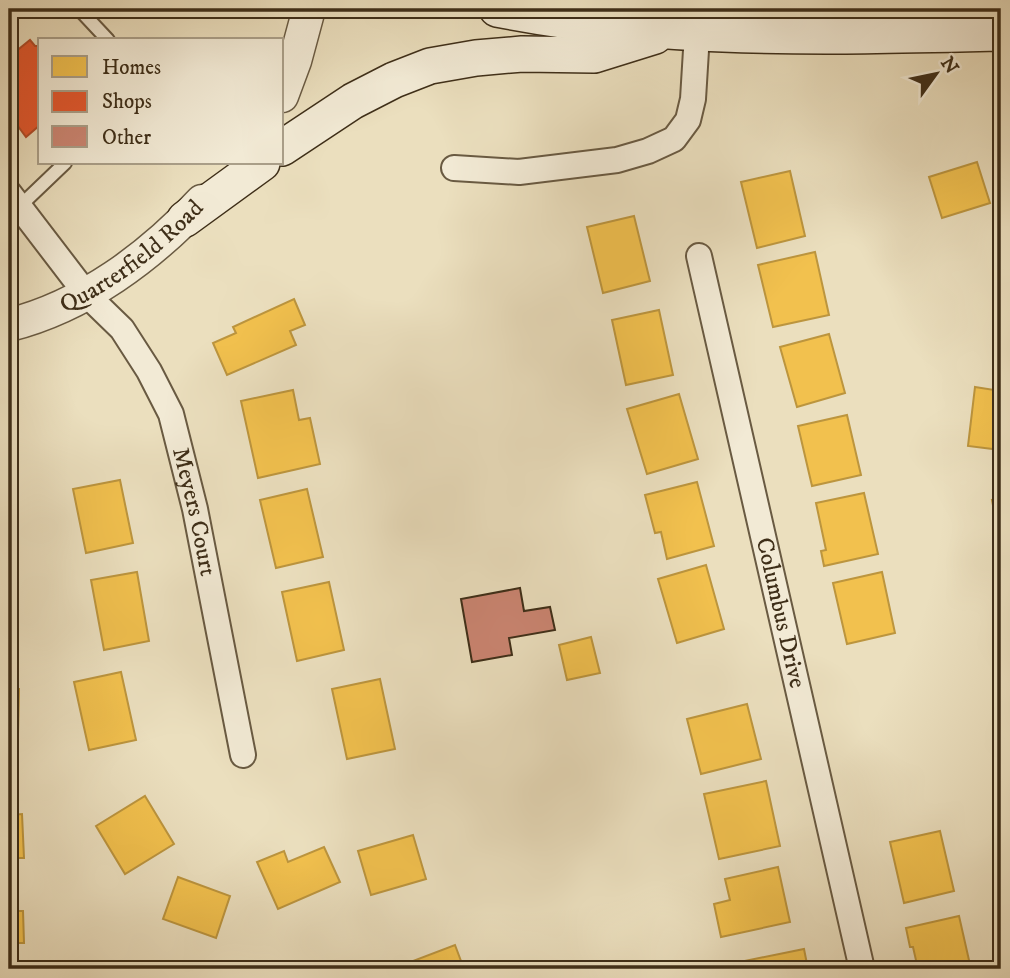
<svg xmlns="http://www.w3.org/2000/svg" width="1010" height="978" font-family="'IM FELL DW Pica',serif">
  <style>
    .homes { fill: #f2c14e; stroke: #bc953e; stroke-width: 2 }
    .shops { fill: #e4572e; stroke: #b24b27; stroke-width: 2 }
    .building { fill: #cb8572; stroke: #3e2e18; stroke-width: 2 }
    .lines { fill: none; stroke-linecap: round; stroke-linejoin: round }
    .service-casing { stroke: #695a42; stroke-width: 16 }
    .minor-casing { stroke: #695a42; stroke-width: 28 }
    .tertiary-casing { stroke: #695a42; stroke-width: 35 }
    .secondary-casing { stroke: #3e2e18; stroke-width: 38 }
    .service { stroke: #f2ead5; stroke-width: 12 }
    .minor { stroke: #f2ead5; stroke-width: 24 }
    .tertiary { stroke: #f2ead5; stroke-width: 32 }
    .secondary { stroke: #f2ead5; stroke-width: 35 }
    .labels { text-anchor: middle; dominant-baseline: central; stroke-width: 7; stroke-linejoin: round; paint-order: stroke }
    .street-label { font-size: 24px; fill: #3e2e18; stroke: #f2ead5 }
  </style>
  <rect width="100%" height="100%" fill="#ebdfbe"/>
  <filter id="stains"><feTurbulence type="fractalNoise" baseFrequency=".00286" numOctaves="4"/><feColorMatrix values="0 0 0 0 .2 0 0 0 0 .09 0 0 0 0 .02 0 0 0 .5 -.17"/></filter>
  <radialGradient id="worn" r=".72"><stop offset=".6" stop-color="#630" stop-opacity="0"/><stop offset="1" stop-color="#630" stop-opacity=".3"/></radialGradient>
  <g class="homes">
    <polygon points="977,162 990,203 942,218 929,177"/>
    <polygon points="790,171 805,236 757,248 741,182"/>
    <polygon points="634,216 650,281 603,293 587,227"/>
    <polygon points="815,252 829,315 773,327 758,265"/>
    <polygon points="294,299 305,325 290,331 296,345 227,375 213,343 236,333 233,327"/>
    <polygon points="659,310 673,375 626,385 612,320"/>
    <polygon points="829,334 845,393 797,407 780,347"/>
    <polygon points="975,387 1001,391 1001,450 968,446"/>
    <polygon points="293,390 299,420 310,418 320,464 258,478 241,401"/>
    <polygon points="679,394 698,459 647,474 627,409"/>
    <polygon points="847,415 861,475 812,486 798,426"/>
    <polygon points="120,480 133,543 86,553 73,489"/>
    <polygon points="697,482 714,546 667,559 661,532 655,533 645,495"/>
    <polygon points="307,489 323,557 276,568 260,500"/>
    <polygon points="864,493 878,554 824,566 821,551 826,550 816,503"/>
    <polygon points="1001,499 1001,549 992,500"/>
    <polygon points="706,565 724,629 677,643 658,579"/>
    <polygon points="137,572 149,641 104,650 91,580"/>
    <polygon points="882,572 895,633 847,644 833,583"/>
    <polygon points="329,582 344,650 297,661 282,592"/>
    <polygon points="591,637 600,673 567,680 559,645"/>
    <polygon points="121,672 136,740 89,750 74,682"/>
    <polygon points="380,679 395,749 347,759 332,689"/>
    <polygon points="9,689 19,689 18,734 9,734"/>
    <polygon points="747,704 761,759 701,774 687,719"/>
    <polygon points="766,781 780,846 719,859 704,794"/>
    <polygon points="9,793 10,793 11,815 22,814 24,858 9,858"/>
    <polygon points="145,796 174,844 125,874 96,826"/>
    <polygon points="940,831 954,891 904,903 890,842"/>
    <polygon points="413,835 426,879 371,895 358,851"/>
    <polygon points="324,847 340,882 278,909 257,862 284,851 288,862"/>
    <polygon points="778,867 790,922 721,937 714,904 730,900 725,879"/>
    <polygon points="178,877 230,896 216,938 163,919"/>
    <polygon points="9,911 23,911 24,943 9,943"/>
    <polygon points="959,916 971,969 918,969 913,947 910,947 906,928"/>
    <polygon points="455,945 464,969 407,969 405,964"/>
    <polygon points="804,949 808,969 726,969 725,965"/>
  </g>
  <polygon class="shops" points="30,40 35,46 40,46 40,125 26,137 9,114 9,57"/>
  <polygon class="building" points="520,588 524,611 550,607 555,630 509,638 512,655 472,662 461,599"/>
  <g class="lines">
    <g class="service-casing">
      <g id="service">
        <polyline points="79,9 108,40"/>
        <polyline points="19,207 65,163"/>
      </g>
    </g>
    <g class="minor-casing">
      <g id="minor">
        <polyline points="454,168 519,172 617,160 648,151 674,139 688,120 693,99 697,34"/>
        <path id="s1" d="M9,193l78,102 35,34 27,42 22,43 24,95 48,246"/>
        <path id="s2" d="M699,256l163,713"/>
      </g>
    </g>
    <g class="tertiary-casing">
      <g id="tertiary">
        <polyline points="282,96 295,61 309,9"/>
        <path id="s3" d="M9,325c75,-19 141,-68 193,-124"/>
      </g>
    </g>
    <g class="secondary-casing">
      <g id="secondary">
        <path d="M497,9c166,33 336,28 504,24"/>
        <polyline points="282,148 353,101 394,80 430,66 476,58 522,54 594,55 655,36"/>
        <polyline points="185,219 262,163"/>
      </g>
    </g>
    <use href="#service" class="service"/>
    <use href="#minor" class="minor"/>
    <use href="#tertiary" class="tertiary"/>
    <use href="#secondary" class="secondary"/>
  </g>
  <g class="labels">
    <g class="street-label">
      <text stroke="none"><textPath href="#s3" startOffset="142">Quarterfield Road</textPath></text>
      <text stroke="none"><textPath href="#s1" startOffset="376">Meyers Court</textPath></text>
      <text stroke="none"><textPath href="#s2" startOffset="366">Columbus Drive</textPath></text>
    </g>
  </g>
  <rect width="1010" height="978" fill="none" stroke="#ebdfbe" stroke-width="35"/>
  <rect x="10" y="10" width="989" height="957" fill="none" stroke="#3e2e18" stroke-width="3.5"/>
  <rect x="18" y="18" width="975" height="943" fill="none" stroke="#3e2e18" stroke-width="2"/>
  <rect x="38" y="38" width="245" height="126" fill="#f2ead5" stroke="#aa9f89" stroke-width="2"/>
  <rect x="52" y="56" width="35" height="21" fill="#f2c14e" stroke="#aa9f89" stroke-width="2"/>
  <text x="102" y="74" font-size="21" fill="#3e2e18">Homes</text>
  <rect x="52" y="91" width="35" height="21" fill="#e4572e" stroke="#aa9f89" stroke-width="2"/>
  <text x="102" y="108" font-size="21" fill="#3e2e18">Shops</text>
  <rect x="52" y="126" width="35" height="21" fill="#cb8572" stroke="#aa9f89" stroke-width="2"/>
  <text x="102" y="144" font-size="21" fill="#3e2e18">Other</text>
  <g transform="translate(936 74) rotate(57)" stroke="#f2ead5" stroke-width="5" paint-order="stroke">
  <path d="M0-5L12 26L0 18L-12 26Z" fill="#3e2e18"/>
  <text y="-10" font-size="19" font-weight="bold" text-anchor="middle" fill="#3e2e18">N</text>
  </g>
  <rect width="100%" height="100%" filter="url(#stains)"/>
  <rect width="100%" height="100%" fill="url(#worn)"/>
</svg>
